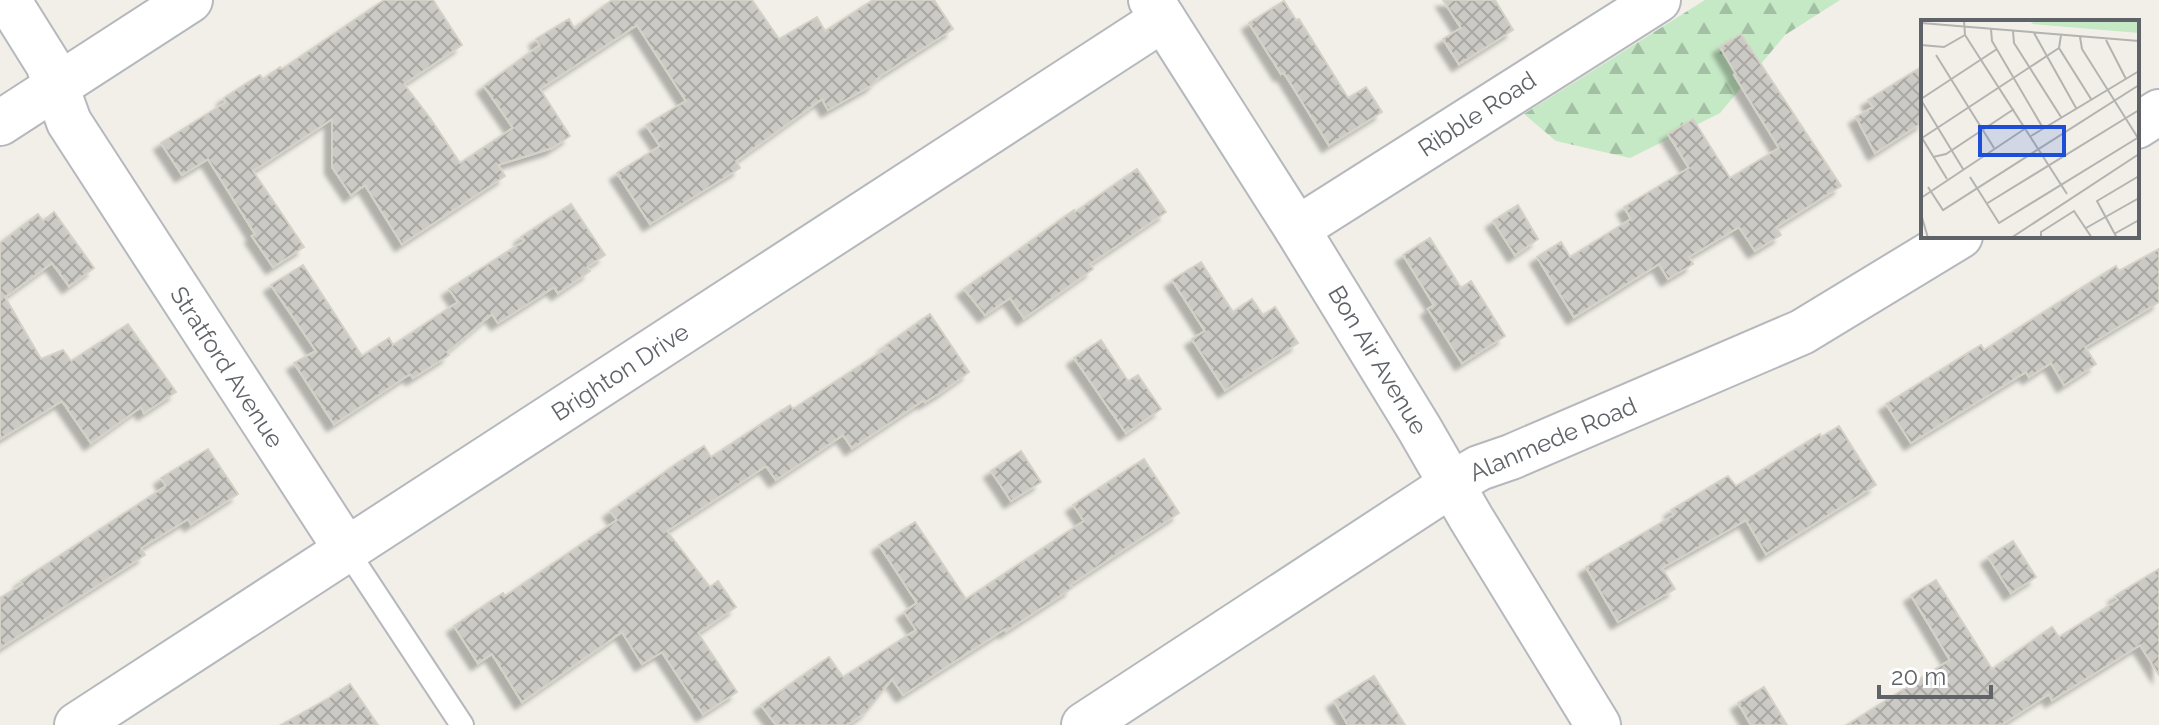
<svg xmlns="http://www.w3.org/2000/svg" width="2159" height="725" font-family="Raleway,sans-serif">
  <style>
    .forest { fill: url(#forest-firs) }
    .building { fill: url(#building-cross-hatch); stroke: #d6d1c6; stroke-width: 2; filter: url(#shadow) }
    .lines { fill: none; stroke-linecap: round; stroke-linejoin: round }
    .lane-casing { stroke: #b5b8bc; stroke-width: 26 }
    .street-casing { stroke: #b5b8bc; stroke-width: 48 }
    .lane { stroke: #fff; stroke-width: 22 }
    .street { stroke: #fff; stroke-width: 44 }
    .labels { text-anchor: middle; dominant-baseline: central; stroke-width: 8; stroke-linejoin: round; paint-order: stroke }
    .street-label { font-size: 24px; fill: #5f6368; stroke: #fff }
    .inset-road { fill: none; stroke: #b3b3b1; stroke-width: 2 }
    .view { fill: #1d4ed8; fill-opacity: 0.15; stroke: #1d4ed8; stroke-width: 4 }
    .inset-edge { fill: none; stroke: #5f6368; stroke-width: 4 }
  </style>
  <defs>
    <pattern id="forest-firs" width="22" height="20" patternUnits="userSpaceOnUse" patternTransform="scale(2)"><rect width="22" height="20" fill="#c5e8c5"/><path d="M5 1l3.5 6h-7zM16 11l3.5 6h-7z" fill="#a3c0a4"/></pattern>
    <pattern id="building-cross-hatch" width="8" height="8" patternUnits="userSpaceOnUse" patternTransform="scale(2)"><rect width="8" height="8" fill="#cccac5"/><path d="M0 0l8 8M0 8l8-8" fill="none" stroke="#a9a8a4"/></pattern>
    <filter id="shadow"><feDropShadow dx="-7" dy="7" stdDeviation="2" flood-color="#0004"/></filter>
  </defs>
  <rect width="100%" height="100%" fill="#f1efe8"/>
  <polygon class="forest" points="1705,0 1840,0 1785,35 1720,113 1630,158 1556,141 1524,114"/>
  <g class="building">
    <polygon points="384,0 433,0 462,45 404,84 430,118 460,163 513,128 484,86 540,45 536,39 569,19 574,28 612,0 752,0 779,39 817,17 825,31 873,0 934,0 953,29 880,76 872,85 828,110 822,99 736,161 740,168 650,224 617,173 660,146 646,125 686,101 637,25 540,89 570,136 552,148 498,165 505,176 402,244 365,185 351,195 332,167 332,119 253,171 304,247 273,267 252,236 255,234 208,159 182,175 161,143 226,102 224,98 247,83 260,75 263,79 280,67 282,69"/>
    <polygon points="1443,0 1495,0 1513,30 1459,64 1443,39 1461,28"/>
    <polygon points="1284,1 1296,20 1299,19 1348,98 1366,87 1382,112 1329,145 1284,73 1281,74 1249,23"/>
    <polygon points="1741,34 1841,186 1776,227 1781,235 1755,251 1739,227 1689,257 1693,264 1668,279 1659,264 1574,317 1537,257 1561,242 1570,257 1631,219 1624,207 1689,168 1668,134 1693,119 1730,178 1779,148 1734,75 1736,74 1720,47"/>
    <polygon points="1923,66 1923,122 1875,153 1856,117 1873,107 1868,100"/>
    <polygon points="1137,169 1166,212 1090,264 1093,269 1024,318 1010,298 985,315 964,289 1074,210 1075,212"/>
    <polygon points="571,204 605,255 587,267 590,271 558,293 554,287 498,323 492,314 447,352 449,355 413,378 410,374 334,424 294,363 316,351 271,285 303,265 362,356 389,338 393,345 458,302 449,289 524,241 521,237"/>
    <polygon points="1518,205 1538,239 1515,255 1493,221"/>
    <polygon points="54,212 94,268 69,286 52,263 5,297 41,359 63,350 71,361 128,324 176,392 144,413 141,407 91,443 62,401 0,439 0,243 38,214 43,221"/>
    <polygon points="1430,238 1461,288 1471,281 1505,336 1462,363 1428,309 1434,305 1403,255"/>
    <polygon points="2159,249 2159,302 2085,347 2096,364 2064,385 2051,363 2029,377 2026,372 1911,443 1886,404 1981,345 1984,350 2116,266 2119,271"/>
    <polygon points="1201,262 1233,312 1252,299 1263,315 1275,307 1298,343 1225,390 1192,339 1205,331 1172,280"/>
    <polygon points="930,314 969,372 943,391 925,402 924,400 852,448 843,435 776,480 766,466 667,531 710,587 718,581 736,607 698,633 737,692 703,714 662,652 642,664 622,632 522,702 492,654 478,663 454,626 503,593 505,596 617,520 610,511 676,464 704,446 711,457 790,405 793,409 887,348 885,346"/>
    <polygon points="1101,340 1128,381 1138,375 1161,409 1126,433 1074,358"/>
    <polygon points="1839,426 1876,485 1766,554 1746,520 1662,568 1675,589 1618,622 1586,567 1674,515 1671,510 1728,476 1736,486 1820,434 1821,437"/>
    <polygon points="208,449 238,494 191,524 188,519 141,548 145,555 0,648 0,598 23,584 21,581 166,486 161,478"/>
    <polygon points="1021,451 1041,482 1011,501 991,471"/>
    <polygon points="1144,459 1179,513 1070,585 1072,588 1006,631 1005,629 903,695 892,679 866,712 847,725 776,725 761,705 829,657 843,677 916,630 904,612 917,603 879,545 915,522 966,599 1084,521 1073,505"/>
    <polygon points="2013,541 2036,577 2011,593 1988,557"/>
    <polygon points="2159,569 2159,675 2140,645 2052,700 2049,694 2001,725 1847,725 1950,660 1911,595 1936,580 1992,669 2052,627 2059,637 2118,600 2115,596"/>
    <polygon points="1374,676 1405,725 1348,725 1334,701"/>
    <polygon points="350,684 378,725 281,725 329,698"/>
    <polygon points="1764,687 1787,725 1751,725 1738,703"/>
  </g>
  <g class="lines">
    <g class="lane-casing">
      <polyline id="lane" points="346,549 462,725"/>
    </g>
    <g class="street-casing">
      <g id="street">
        <polyline points="8,0 48,64 69,122 346,549"/>
        <polyline points="1151,0 1297,229 1419,428 1471,518 1598,725"/>
        <polyline points="0,123 190,0"/>
        <polyline points="2137,126 2159,112"/>
        <polyline points="1297,229 1658,0"/>
        <polyline points="77,725 1163,19"/>
        <polyline points="1084,725 1452,484 1479,468 1511,457 1802,332 1960,236"/>
      </g>
    </g>
    <use href="#lane" class="lane"/>
    <use href="#street" class="street"/>
  </g>
  <g class="labels">
    <g class="street-label">
      <text transform="translate(1477 114) rotate(-33)">Ribble Road</text>
      <text transform="translate(1378 360) rotate(59)">Bon Air Avenue</text>
      <text transform="translate(227 367) rotate(57)">Stratford Avenue</text>
      <text transform="translate(620 372) rotate(-33)">Brighton Drive</text>
      <text transform="translate(1553 439) rotate(-23)">Alanmede Road</text>
    </g>
  </g>
  <g transform="translate(1921 20)">
    <rect width="218" height="218" fill="#f1efe8"/>
    <path d="M115,0h103v13l-108,-9z" fill="#c5e8c5"/>
    <path class="inset-road" d="M43,0l1,15 102,159M0,3l218,18M70,9l1,12 51,87M92,11l1,12 47,74M113,13l42,75M140,15l-2,13 32,51M159,17l2,12 56,89M185,20l20,39M0,25l23,2 21,-12M15,35l58,93M0,79l76,-50M0,80l42,69M110,116l108,-65M12,137l13,-3 68,-45M49,157l29,46 140,-86M26,159l-25,-41 137,-90M7,167l15,23 196,-125M0,178l105,-70M65,184l153,-94M0,194l7,24M165,208l53,-30M193,214l25,-14M90,218l128,-84M120,218v-6l33,-21 18,27M196,218l-20,-37 42,-25"/>
    <path class="view" d="M59,107h84v28h-84z"/>
    <rect width="218" height="218" class="inset-edge"/>
  </g>
  <path d="M1879 685v12h112v-12" fill="none" stroke="#5f6368" stroke-width="4"/>
  <text x="1891" y="685" font-size="24" fill="#5f6368" stroke="#ffffff" stroke-width="6" paint-order="stroke">20 m</text>
</svg>
